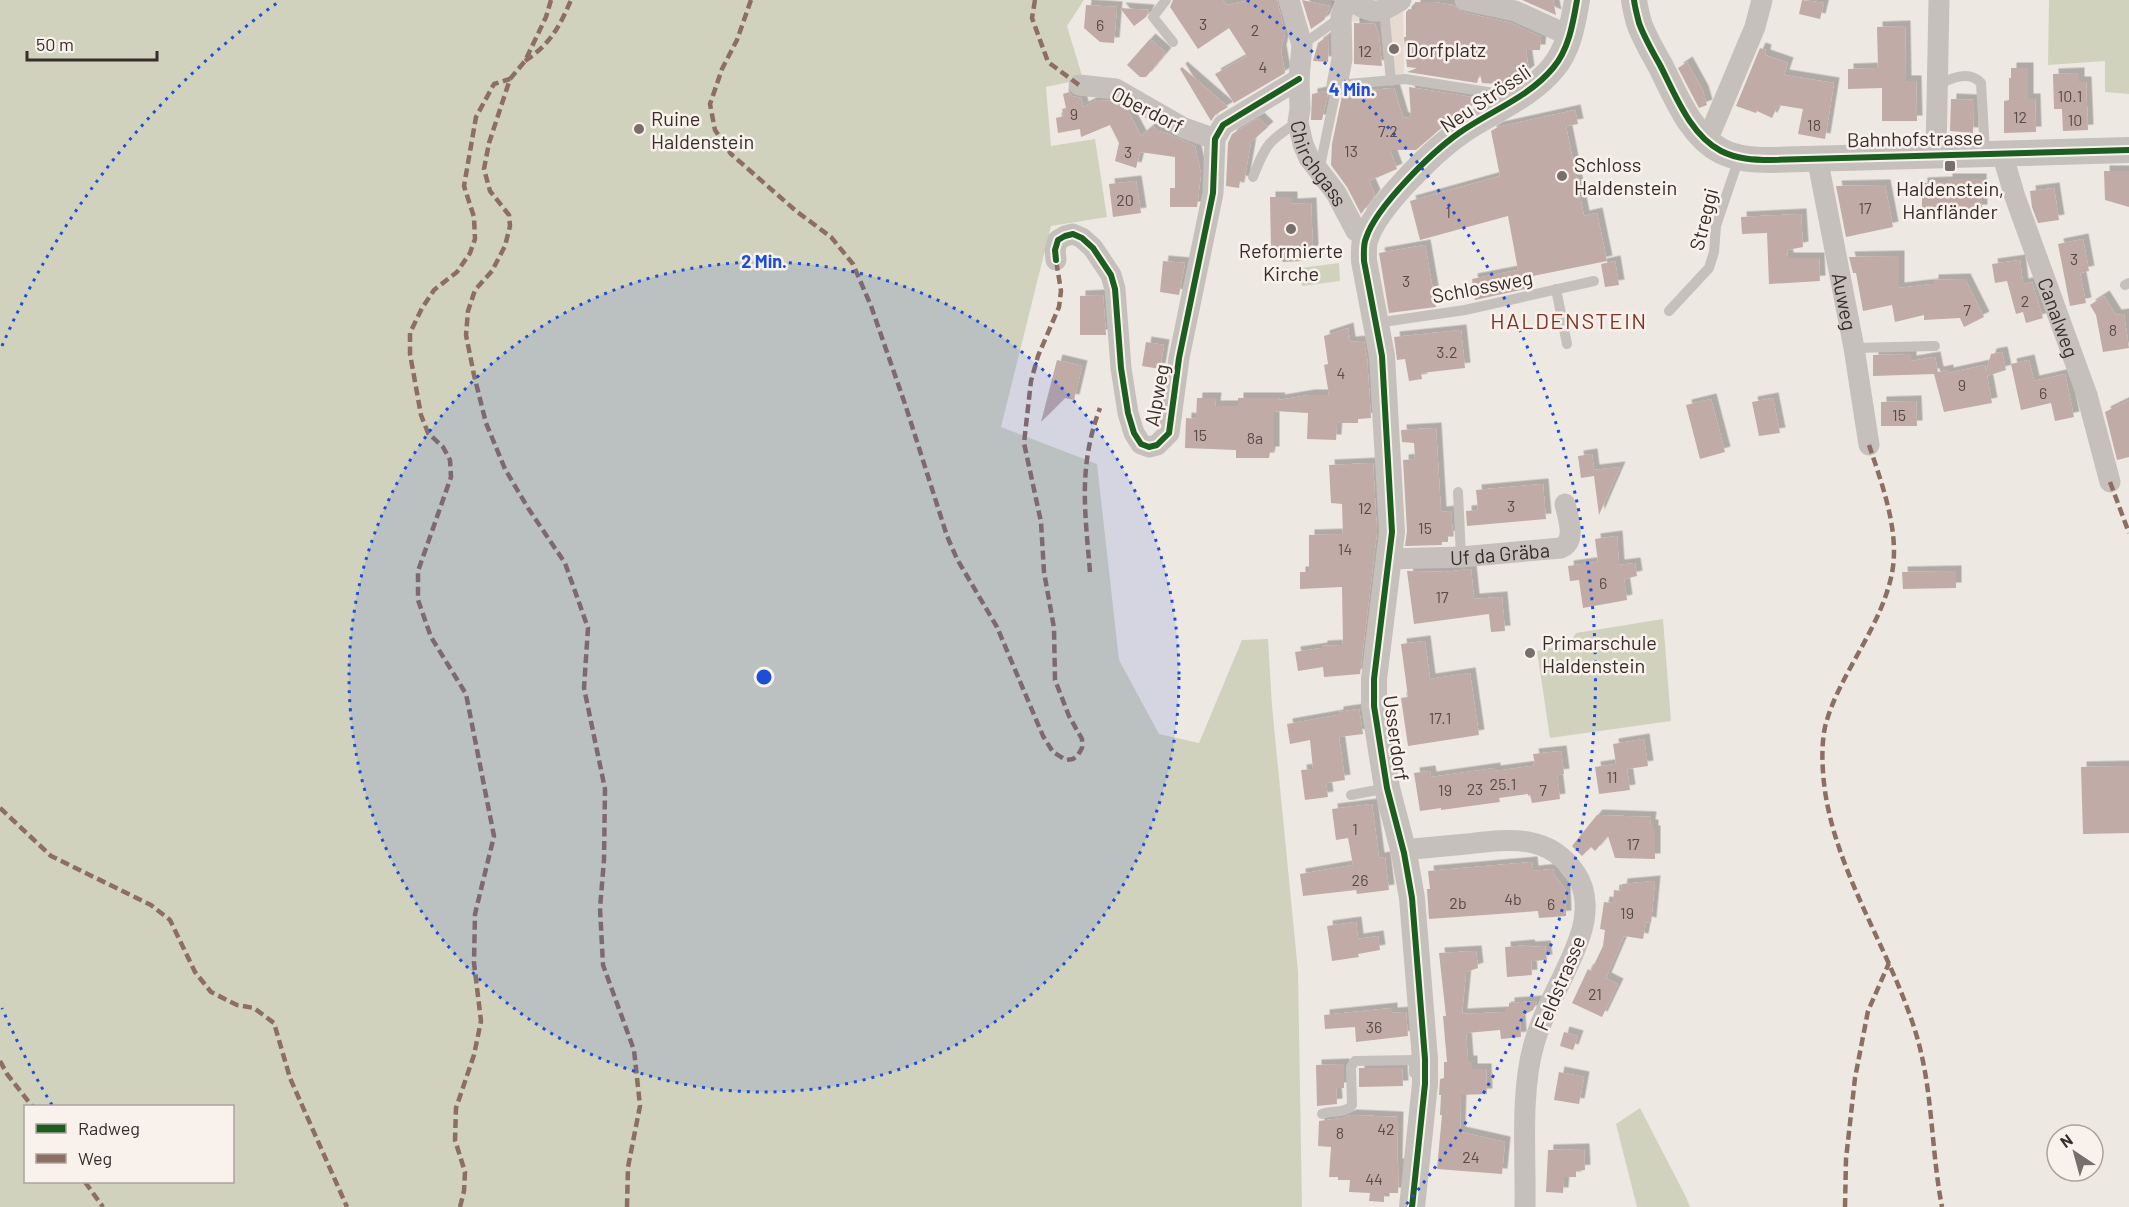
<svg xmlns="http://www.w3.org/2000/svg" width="2129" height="1207" font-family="Barlow,sans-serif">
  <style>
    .green { fill: #d0d2be; fill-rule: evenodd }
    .plaza { fill: #e7dad1 }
    .building { fill: #c0aba6; filter: url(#shadow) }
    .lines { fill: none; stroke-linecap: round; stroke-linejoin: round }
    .service { stroke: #c6c0bc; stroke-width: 10 }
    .minor { stroke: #c6c0bc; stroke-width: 21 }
    .tertiary { stroke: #c6c0bc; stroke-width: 26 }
    .quiet { stroke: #8d6e63; stroke-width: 4.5; stroke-dasharray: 9 4.5; stroke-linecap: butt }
    .cycleway-casing { stroke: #f9f1eb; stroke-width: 10 }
    .cycleway { stroke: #1b5e20; stroke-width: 6 }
    .ring { fill: none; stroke: #1d4ed8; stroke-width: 3; stroke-dasharray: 3 6 }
    .poi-dot { fill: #786e6b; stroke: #f9f1eb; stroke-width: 2 }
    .labels { text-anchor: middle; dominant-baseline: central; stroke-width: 5; stroke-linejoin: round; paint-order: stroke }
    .number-label { font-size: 16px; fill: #5a4c49 }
    .poi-label { font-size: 20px; fill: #382d2a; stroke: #f9f1eb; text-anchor: start }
    .street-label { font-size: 20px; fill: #382d2a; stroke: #f9f1eb }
    .quarter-label { font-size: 22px; letter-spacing: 1.5px; fill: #823427; stroke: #f9f1eb }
    .centre { fill: #1d4ed8; stroke: #f9f1eb; stroke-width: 3 }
    .ring-label { font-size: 18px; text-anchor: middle; font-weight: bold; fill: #1d4ed8; stroke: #f9f1eb; stroke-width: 5; stroke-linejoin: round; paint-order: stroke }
  </style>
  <defs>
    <filter id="shadow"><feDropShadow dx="5.5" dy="-5.5" stdDeviation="0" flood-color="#0004"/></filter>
  </defs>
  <rect width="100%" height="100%" fill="#eee8e3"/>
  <g class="green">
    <path d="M0,0h1084l-17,26 16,53 -37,8 5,59 44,-7 12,78 -56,9 -50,201 96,37 22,196 40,74 40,9 43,-103 26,-1 4,67 26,265 4,236h-1302zM26,1106h206v76h-206z"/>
    <polygon points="2049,0 2129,0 2129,94 2105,92 2105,61 2048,65"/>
    <polygon points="1339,263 1340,281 1302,286 1300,268"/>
    <polygon points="1663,619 1671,721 1550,738 1537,651 1569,644 1576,633"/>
    <polygon points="1640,1108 1686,1197 1690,1207 1637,1207 1616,1124"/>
  </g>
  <polygon class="plaza" points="1331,0 1403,0 1404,76 1390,76 1380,20 1344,22 1332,13"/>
  <g class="building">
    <polygon points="1173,0 1223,0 1226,5 1251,0 1277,0 1285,33 1281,50 1285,73 1234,103 1215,74 1247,56 1229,28 1198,49 1170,7"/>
    <polygon points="1302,0 1330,6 1324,20 1311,29"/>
    <polygon points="1522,0 1553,0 1556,15"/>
    <polygon points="1802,0 1824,3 1820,19 1799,14"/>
    <polygon points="1415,2 1433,2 1453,5 1462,12 1511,23 1541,37 1540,50 1526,50 1529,71 1509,85 1482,83 1480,73 1477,83 1407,72 1417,68 1407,67 1404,37 1406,37 1406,12 1409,9 1415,9"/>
    <polygon points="1086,5 1117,7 1114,43 1100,42 1084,28"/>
    <polygon points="1120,8 1149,10 1146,17 1134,26"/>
    <polygon points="1354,23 1375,24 1379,36 1382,66 1354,64"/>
    <polygon points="1905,26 1906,81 1916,81 1917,121 1882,121 1882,88 1848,89 1848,69 1878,68 1877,27"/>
    <polygon points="1329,35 1328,62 1313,61 1318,43"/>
    <polygon points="1150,39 1166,53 1146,77 1140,77 1127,65"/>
    <polygon points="1760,48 1766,50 1765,55 1788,63 1784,75 1834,83 1825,139 1798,134 1803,109 1778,105 1772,118 1757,111 1756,113 1736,106"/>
    <polygon points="1687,62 1703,91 1707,105 1699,108 1678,68"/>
    <polygon points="1182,67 1228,107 1216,114 1211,121 1180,69"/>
    <polygon points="2011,68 2028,68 2028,99 2035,99 2036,132 2004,133 2004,101 2009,100 2009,78 2011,78"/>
    <polygon points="2079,73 2079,82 2086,82 2088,130 2063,131 2062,109 2054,109 2053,74"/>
    <polygon points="1409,87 1472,97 1469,109 1439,130 1416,150 1390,150 1397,169 1369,181 1375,195 1361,214 1347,187 1331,165 1332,144 1342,96 1348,92 1394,88 1403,118 1411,117"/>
    <polygon points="1326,91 1328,93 1322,120 1311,120 1312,94"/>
    <polygon points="1069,92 1072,96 1081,98 1083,107 1097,100 1112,101 1128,111 1141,136 1153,126 1157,131 1166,133 1195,146 1201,174 1197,207 1170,207 1170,188 1175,188 1175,157 1140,152 1136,168 1115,161 1119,143 1110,125 1081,137 1080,129 1058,133 1056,118 1064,116 1062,109 1066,108 1063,94"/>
    <polygon points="1951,99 1974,100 1973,133 1950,131"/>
    <polygon points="1575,110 1578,124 1566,126 1584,216 1597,213 1607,261 1523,278 1525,289 1475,300 1472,279 1518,270 1508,216 1420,240 1410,201 1500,176 1491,131 1498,127"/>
    <polygon points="1259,118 1268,127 1251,142 1244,182 1240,181 1239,188 1226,186 1228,143 1232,134"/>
    <polygon points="2104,171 2129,171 2129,207 2105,200"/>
    <polygon points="1947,179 1981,179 1982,210 1952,211 1952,213 1940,214 1940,216 1922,216 1922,183 1947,182"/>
    <polygon points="1136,181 1141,213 1113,217 1109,184"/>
    <polygon points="1885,185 1893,227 1846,237 1836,186"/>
    <polygon points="2054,188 2059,220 2038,223 2032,207 2030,191"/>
    <polygon points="1270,197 1292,197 1292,204 1311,203 1313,250 1301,261 1283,262 1271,250"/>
    <polygon points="1801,214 1803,247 1787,250 1788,258 1819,258 1820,281 1769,284 1767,233 1742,234 1741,217"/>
    <polygon points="2083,239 2089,271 2080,273 2086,303 2070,306 2058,244"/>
    <polygon points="1425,245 1436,307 1389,313 1379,253"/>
    <polygon points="1899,256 1899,288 1933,284 1933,280 1965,279 1984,317 1964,327 1960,318 1924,320 1924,315 1895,322 1892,305 1863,311 1856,273 1853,273 1849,257"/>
    <polygon points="2020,260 2023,284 2032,282 2043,318 2026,323 2023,312 2016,314 2007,281 1995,283 1992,264"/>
    <polygon points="1163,261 1185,263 1179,295 1160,292"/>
    <polygon points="1615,261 1619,285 1605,287 1601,264"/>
    <polygon points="1103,295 1106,335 1080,335 1080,296"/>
    <polygon points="2104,296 2116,315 2124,314 2129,348 2103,352 2096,315 2090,305"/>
    <polygon points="1348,328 1350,342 1364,341 1367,358 1371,418 1358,419 1358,423 1337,423 1336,440 1307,439 1308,413 1274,411 1274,452 1270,452 1269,458 1236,458 1236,450 1185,448 1186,418 1196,419 1197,398 1216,398 1215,406 1238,406 1238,398 1280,398 1279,400 1309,395 1329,395 1324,365 1328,364 1324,336"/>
    <polygon points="1461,330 1465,368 1421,373 1422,379 1409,381 1405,359 1397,360 1394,337"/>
    <polygon points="1146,342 1164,345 1160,369 1142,366"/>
    <polygon points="2002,352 2006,370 1987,376 1992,403 1944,412 1934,374 1873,376 1873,355 1911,354 1911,361 1935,357 1938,372 1948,370 1948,373 1985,365 1986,372 1991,354"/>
    <polygon points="1057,360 1082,366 1074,400 1065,398 1041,422"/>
    <polygon points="2029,360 2034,381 2065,374 2074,417 2055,421 2051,403 2021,410 2011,364"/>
    <polygon points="1773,398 1780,433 1759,436 1752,402"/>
    <polygon points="1711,399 1725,452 1700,459 1686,405"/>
    <polygon points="2129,400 2129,457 2117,460 2105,412"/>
    <polygon points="1916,401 1917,426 1881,426 1881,402"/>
    <polygon points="1436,428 1441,512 1451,511 1453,536 1448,536 1448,542 1442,542 1442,545 1405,546 1407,531 1403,460 1415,459 1414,443 1402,442 1401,430"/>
    <polygon points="1592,454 1594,470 1620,467 1599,515 1594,476 1581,478 1578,456"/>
    <polygon points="1373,463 1377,532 1360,674 1324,677 1323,667 1298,671 1295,652 1322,648 1322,646 1343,645 1342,587 1300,589 1300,572 1309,572 1309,535 1343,534 1342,504 1331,503 1329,465"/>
    <polygon points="1543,484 1546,519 1467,526 1466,511 1478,510 1476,490"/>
    <polygon points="1617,536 1619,565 1635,563 1637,576 1624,579 1627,600 1583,608 1579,580 1570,581 1568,566 1598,562 1595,539"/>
    <polygon points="1471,569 1474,599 1502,597 1505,631 1491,632 1489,614 1414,624 1407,571 1444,572"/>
    <polygon points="1956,571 1956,588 1903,589 1902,572"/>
    <polygon points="1425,641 1430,679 1470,673 1479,735 1408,746 1401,698 1408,697 1401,644"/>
    <polygon points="1359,709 1363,734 1339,737 1345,780 1326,783 1328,797 1305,800 1301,770 1313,769 1310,740 1290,744 1287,724 1338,715 1338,712"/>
    <polygon points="1644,739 1648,766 1627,769 1630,790 1599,794 1595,767 1616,764 1613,744"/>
    <polygon points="1561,751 1564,774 1557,775 1560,799 1532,803 1530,795 1528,796 1528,794 1499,798 1500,802 1441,810 1441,808 1420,811 1414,773 1430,771 1431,777 1495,768 1495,771 1532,766 1535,764 1533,754"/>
    <polygon points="2129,766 2129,833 2083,834 2081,767"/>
    <polygon points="1372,804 1379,858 1385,857 1389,890 1357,894 1356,890 1303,896 1300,874 1353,865 1348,838 1336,840 1332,809"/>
    <polygon points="1597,815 1651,817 1650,825 1653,825 1653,831 1655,831 1655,859 1615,858 1608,836 1595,851 1591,847 1582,856 1572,846"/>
    <polygon points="1532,862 1533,871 1553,869 1554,875 1565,889 1566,916 1539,918 1538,911 1429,919 1427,889 1430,889 1428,871"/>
    <polygon points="1655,881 1651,923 1646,922 1643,939 1624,936 1606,978 1618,984 1602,1017 1572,1003 1588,969 1591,971 1603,946 1605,930 1600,929 1604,902 1613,903 1614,890 1621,891 1622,884"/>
    <polygon points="1356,922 1358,939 1378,936 1380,950 1358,954 1359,957 1332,961 1327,926"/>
    <polygon points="1529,945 1530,947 1545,946 1547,960 1531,961 1532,975 1507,977 1505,947"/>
    <polygon points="1476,951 1478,968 1466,972 1462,1014 1505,1012 1505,1007 1509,1007 1509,1003 1537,1001 1533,1010 1520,1017 1521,1037 1501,1039 1500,1030 1466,1033 1468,1061 1472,1061 1472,1069 1486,1069 1487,1094 1461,1095 1460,1132 1505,1142 1502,1174 1437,1169 1442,1115 1440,1115 1441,1095 1439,1095 1440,1079 1444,1078 1444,1062 1447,1062 1443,1016 1446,1016 1439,953"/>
    <polygon points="1392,1008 1392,1013 1406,1012 1408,1036 1356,1042 1355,1027 1325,1029 1324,1015"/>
    <polygon points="1564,1032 1578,1036 1573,1050 1560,1046"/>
    <polygon points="1344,1064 1344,1088 1336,1088 1337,1104 1317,1106 1316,1065"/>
    <polygon points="1359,1068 1402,1068 1403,1086 1359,1087"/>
    <polygon points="1559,1072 1584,1077 1579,1104 1554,1100"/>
    <polygon points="1351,1115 1398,1117 1397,1164 1399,1164 1398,1193 1384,1193 1384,1202 1369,1201 1370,1193 1349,1192 1350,1180 1338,1180 1338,1177 1329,1177 1331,1147 1318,1146 1319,1121 1343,1118"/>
    <polygon points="1584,1149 1585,1170 1576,1171 1576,1177 1564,1177 1563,1193 1546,1192 1548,1150"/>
  </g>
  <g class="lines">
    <g class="service">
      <polyline points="1166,0 1153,17 1173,42"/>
      <polyline points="1384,10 1391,81"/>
      <polyline points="1302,45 1341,17"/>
      <path d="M1939,84c13,-6 30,-14 42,-1l4,70"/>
      <polyline points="1319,171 1337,85 1405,79 1494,93 1503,97 1508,102"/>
      <path d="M1253,177c13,-33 15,-36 45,-55"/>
      <polyline points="2125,285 2129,283"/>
      <polyline points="1556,289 1567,344"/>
      <polyline points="1669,311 1709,268 1714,252 1716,226 1739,158"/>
      <polyline points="1376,323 1465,310 1594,281"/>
      <polyline points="1854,348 1935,346"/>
      <polyline points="1458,492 1461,557"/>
      <polyline points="1351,795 1387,788"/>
      <path d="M1322,1114c10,-4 23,0 30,-9l-1,-38 4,-6 59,-1v13"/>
    </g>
    <g class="minor">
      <path id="s1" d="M1289,0l13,45 -3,34 1,30 -2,13 5,22 6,14 27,35 20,38 10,7"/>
      <path d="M1350,0c24,15 27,15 51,0"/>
      <polyline points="1465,0 1515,11 1570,36"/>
      <polyline points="1079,85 1116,89 1184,128 1215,139"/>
      <polyline points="1337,85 1342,59 1341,16 1347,0"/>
      <polyline points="1707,141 1755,27 1762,0"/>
      <path id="s2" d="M2002,153l13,44 72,198 23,87"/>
      <polyline points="1936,154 1939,0"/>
      <path id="s3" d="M1817,157l37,191 15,97"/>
      <polyline points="1056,260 1055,250 1058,240 1065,236 1073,234 1082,238 1093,248 1111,275 1115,289 1121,368 1128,413 1134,433 1141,444 1149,447 1157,445 1169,433 1179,358 1213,193 1215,139 1223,125 1299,79"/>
      <path id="s4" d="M1389,559l72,-2 100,-9c16,-7 7,-30 4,-44"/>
      <path d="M1403,850c21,-2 42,-4 63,-6 43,-5 83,-11 110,30 12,18 11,42 4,62 -12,37 -36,71 -46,108 -14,48 -8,112 -9,163"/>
    </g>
    <g class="tertiary">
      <path d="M1634,0c1,8 3,15 5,23 5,14 13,28 21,42 15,29 30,70 61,86 16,8 32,9 50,9l358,-10"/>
      <path d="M1412,1207l13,-123v-25l-13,-161 -8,-45 -17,-65 -13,-82v-27l18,-147 -10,-176 -18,-95c0,-8 -1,-16 2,-23 10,-31 66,-86 93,-105 31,-22 69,-35 94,-65 16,-19 20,-45 24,-68"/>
    </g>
    <g class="quiet">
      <polyline points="551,0 546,17 525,61 510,79 489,143 484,169 490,191 509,215 510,226 505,246 492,271 475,290 468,311 466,335 474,375 486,423 505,469 528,508 565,563 588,628 584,688 605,789 604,860 600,908 603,965 634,1050 640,1106 628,1167 627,1207"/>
      <polyline points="751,0 737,40 722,69 710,104 715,130 731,154 796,211 831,237 853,264 871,306 906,407 947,536 957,559 997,627 1043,736 1053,752 1066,760 1073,759 1078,755 1082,748 1082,739 1069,716 1055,680 1054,628 1044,572 1041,522 1024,443 1031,381 1038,356 1059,307 1061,291 1056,260"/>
      <polyline points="1035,0 1032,18 1048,62 1079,85"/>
      <path d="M525,61c25,-17 34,-33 46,-61"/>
      <path d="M1869,445c13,39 31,87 23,128 -11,56 -54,102 -67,154 -3,15 -3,30 -2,45 6,93 68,176 94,265 16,55 14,113 25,170"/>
      <polyline points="2110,482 2129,533"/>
      <path d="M1090,572c-5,-61 -12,-105 10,-164"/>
      <polyline points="0,808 51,856 151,905 170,920 195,972 211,992 237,1005 254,1008 274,1023 290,1078 347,1207"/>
      <polyline points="0,1061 7,1074 32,1106"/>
      <polyline points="85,1182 103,1207"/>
      <polyline points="460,1207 464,1191 465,1172 455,1140 456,1108 474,1055 481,1021 474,963 475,914 494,836 466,694 431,637 418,600 418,571 451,477 450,460 443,447 428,433 421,415 410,354 410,333 422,308 434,290 457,272 470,253 475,239 474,217 464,186 476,117 494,84 510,79"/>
      <polyline points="1845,1207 1846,1159 1855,1078 1868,1011 1889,963"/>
    </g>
    <g class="cycleway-casing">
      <g id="cycleway">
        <path d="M1634,0c1,8 3,15 5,23 5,14 13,28 21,42 15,29 30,70 61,86 16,8 32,9 50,9l358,-10"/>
        <polyline points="1056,260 1055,250 1058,240 1065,236 1073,234 1082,238 1093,248 1111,275 1115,289 1121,368 1128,413 1134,433 1141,444 1149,447 1157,445 1169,433 1179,358 1213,193 1215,139 1223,125 1299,79"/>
        <path d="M1412,1207l13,-123v-25l-13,-161 -8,-45 -17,-65 -13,-82v-27l18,-147 -10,-176 -18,-95c0,-8 -1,-16 2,-23 10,-31 66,-86 93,-105 31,-22 69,-35 94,-65 16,-19 20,-45 24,-68"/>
      </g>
    </g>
    <use href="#cycleway" class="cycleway"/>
  </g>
  <circle cx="764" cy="677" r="415" fill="#1d4ed8" fill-opacity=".12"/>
  <g class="ring">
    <circle cx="764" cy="677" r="415"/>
    <path d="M52 1105A831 831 0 0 1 2 1008M2 346A831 831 0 0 1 281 0M1247 0A831 831 0 0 1 1405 1206"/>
  </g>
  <g class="poi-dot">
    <circle cx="1394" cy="49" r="6"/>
    <circle cx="639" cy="129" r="6"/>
    <rect x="1944" y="160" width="12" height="12" rx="3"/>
    <circle cx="1562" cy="176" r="6"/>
    <circle cx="1291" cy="229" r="6"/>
    <circle cx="1530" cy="653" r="6"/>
  </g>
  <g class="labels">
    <g class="number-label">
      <text x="1203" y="23">3</text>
      <text x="1100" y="24">6</text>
      <text x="1255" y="29">2</text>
      <text x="1365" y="50">12</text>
      <text x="1263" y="66">4</text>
      <text x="2070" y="95">10.1</text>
      <text x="1074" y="113">9</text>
      <text x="2020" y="116">12</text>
      <text x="2075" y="119">10</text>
      <text x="1814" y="124">18</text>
      <text x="1388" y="130">7.2</text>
      <text x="1351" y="150">13</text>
      <text x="1128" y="151">3</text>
      <text x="1125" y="199">20</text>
      <text x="1865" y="207">17</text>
      <text x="1448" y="211">1</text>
      <text x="2074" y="258">3</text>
      <text x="1406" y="280">3</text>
      <text x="2025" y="300">2</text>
      <text x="1967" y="309">7</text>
      <text x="2113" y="329">8</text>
      <text x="1447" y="351">3.2</text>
      <text x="1341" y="372">4</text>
      <text x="1962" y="384">9</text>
      <text x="2043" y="392">6</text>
      <text x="1899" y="414">15</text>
      <text x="1200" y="434">15</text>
      <text x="1255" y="437">8a</text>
      <text x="1511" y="505">3</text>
      <text x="1365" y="507">12</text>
      <text x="1425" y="527">15</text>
      <text x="1345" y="548">14</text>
      <text x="1603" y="582">6</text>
      <text x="1442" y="596">17</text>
      <text x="1440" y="717">17.1</text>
      <text x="1612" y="776">11</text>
      <text x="1503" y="783">25.1</text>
      <text x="1475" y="788">23</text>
      <text x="1445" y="789">19</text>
      <text x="1543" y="789">7</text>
      <text x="1355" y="828">1</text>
      <text x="1633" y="843">17</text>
      <text x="1360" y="879">26</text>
      <text x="1513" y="898">4b</text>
      <text x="1458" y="902">2b</text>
      <text x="1551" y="903">6</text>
      <text x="1627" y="912">19</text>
      <text x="1595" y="993">21</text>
      <text x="1374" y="1026">36</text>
      <text x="1386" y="1128">42</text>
      <text x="1340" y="1132">8</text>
      <text x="1471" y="1156">24</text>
      <text x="1374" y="1178">44</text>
    </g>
    <g class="poi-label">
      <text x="1406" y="49">Dorfplatz</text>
      <text x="651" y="118">Ruine<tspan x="651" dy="23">Haldenstein</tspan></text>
      <text x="1574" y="164">Schloss<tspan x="1574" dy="23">Haldenstein</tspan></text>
      <text x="1950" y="188" text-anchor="middle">Haldenstein,<tspan x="1950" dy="23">Hanfländer</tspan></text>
      <text x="1291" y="250" text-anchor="middle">Reformierte<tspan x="1291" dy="23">Kirche</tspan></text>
      <text x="1542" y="642">Primarschule<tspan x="1542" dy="23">Haldenstein</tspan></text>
    </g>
    <g class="street-label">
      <text transform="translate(1485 98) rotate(-34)">Neu Strössli</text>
      <text transform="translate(1148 109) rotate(27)">Oberdorf</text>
      <text transform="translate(1915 138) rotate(-1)">Bahnhofstrasse</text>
      <text stroke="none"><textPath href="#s1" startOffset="171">Chirchgass</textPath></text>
      <text transform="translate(1703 219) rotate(-76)">Streggi</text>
      <text transform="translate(1482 286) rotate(-11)">Schlossweg</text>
      <text stroke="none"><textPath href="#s3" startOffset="147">Auweg</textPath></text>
      <text stroke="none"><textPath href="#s2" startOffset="174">Canalweg</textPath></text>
      <text transform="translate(1156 395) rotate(-80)">Alpweg</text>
      <text stroke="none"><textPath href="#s4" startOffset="111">Uf da Gräba</textPath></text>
      <text transform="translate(1397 738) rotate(82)">Usserdorf</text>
      <text transform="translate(1559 983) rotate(-67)">Feldstrasse</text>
    </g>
    <g class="quarter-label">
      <text x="1569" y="320">HALDENSTEIN</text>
    </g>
  </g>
  <circle cx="764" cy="677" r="9" class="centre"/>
  <g class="ring-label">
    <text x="1352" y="96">4 Min.</text>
    <text x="764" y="268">2 Min.</text>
  </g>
  <rect x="24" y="1105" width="210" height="78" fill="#f9f1eb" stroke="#aca39e" stroke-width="1.5"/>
  <rect x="36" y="1124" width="30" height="9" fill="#1b5e20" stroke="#aca39e" stroke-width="1.5"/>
  <text x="78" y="1135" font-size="18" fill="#382d2a">Radweg</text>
  <rect x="36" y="1154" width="30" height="9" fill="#8d6e63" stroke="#aca39e" stroke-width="1.5"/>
  <text x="78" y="1165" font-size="18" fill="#382d2a">Weg</text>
  <g transform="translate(2075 1153) rotate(324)"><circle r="28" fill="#f9f1eb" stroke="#aca39e" stroke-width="1.5"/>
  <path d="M0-4.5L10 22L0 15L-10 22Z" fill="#786e6b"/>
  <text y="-9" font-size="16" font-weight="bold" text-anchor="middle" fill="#382d2a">N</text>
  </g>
  <path d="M27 51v9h130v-9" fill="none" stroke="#382d2a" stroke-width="3"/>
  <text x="36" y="51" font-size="18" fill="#382d2a" stroke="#f9f1eb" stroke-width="4.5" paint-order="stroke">50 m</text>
</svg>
